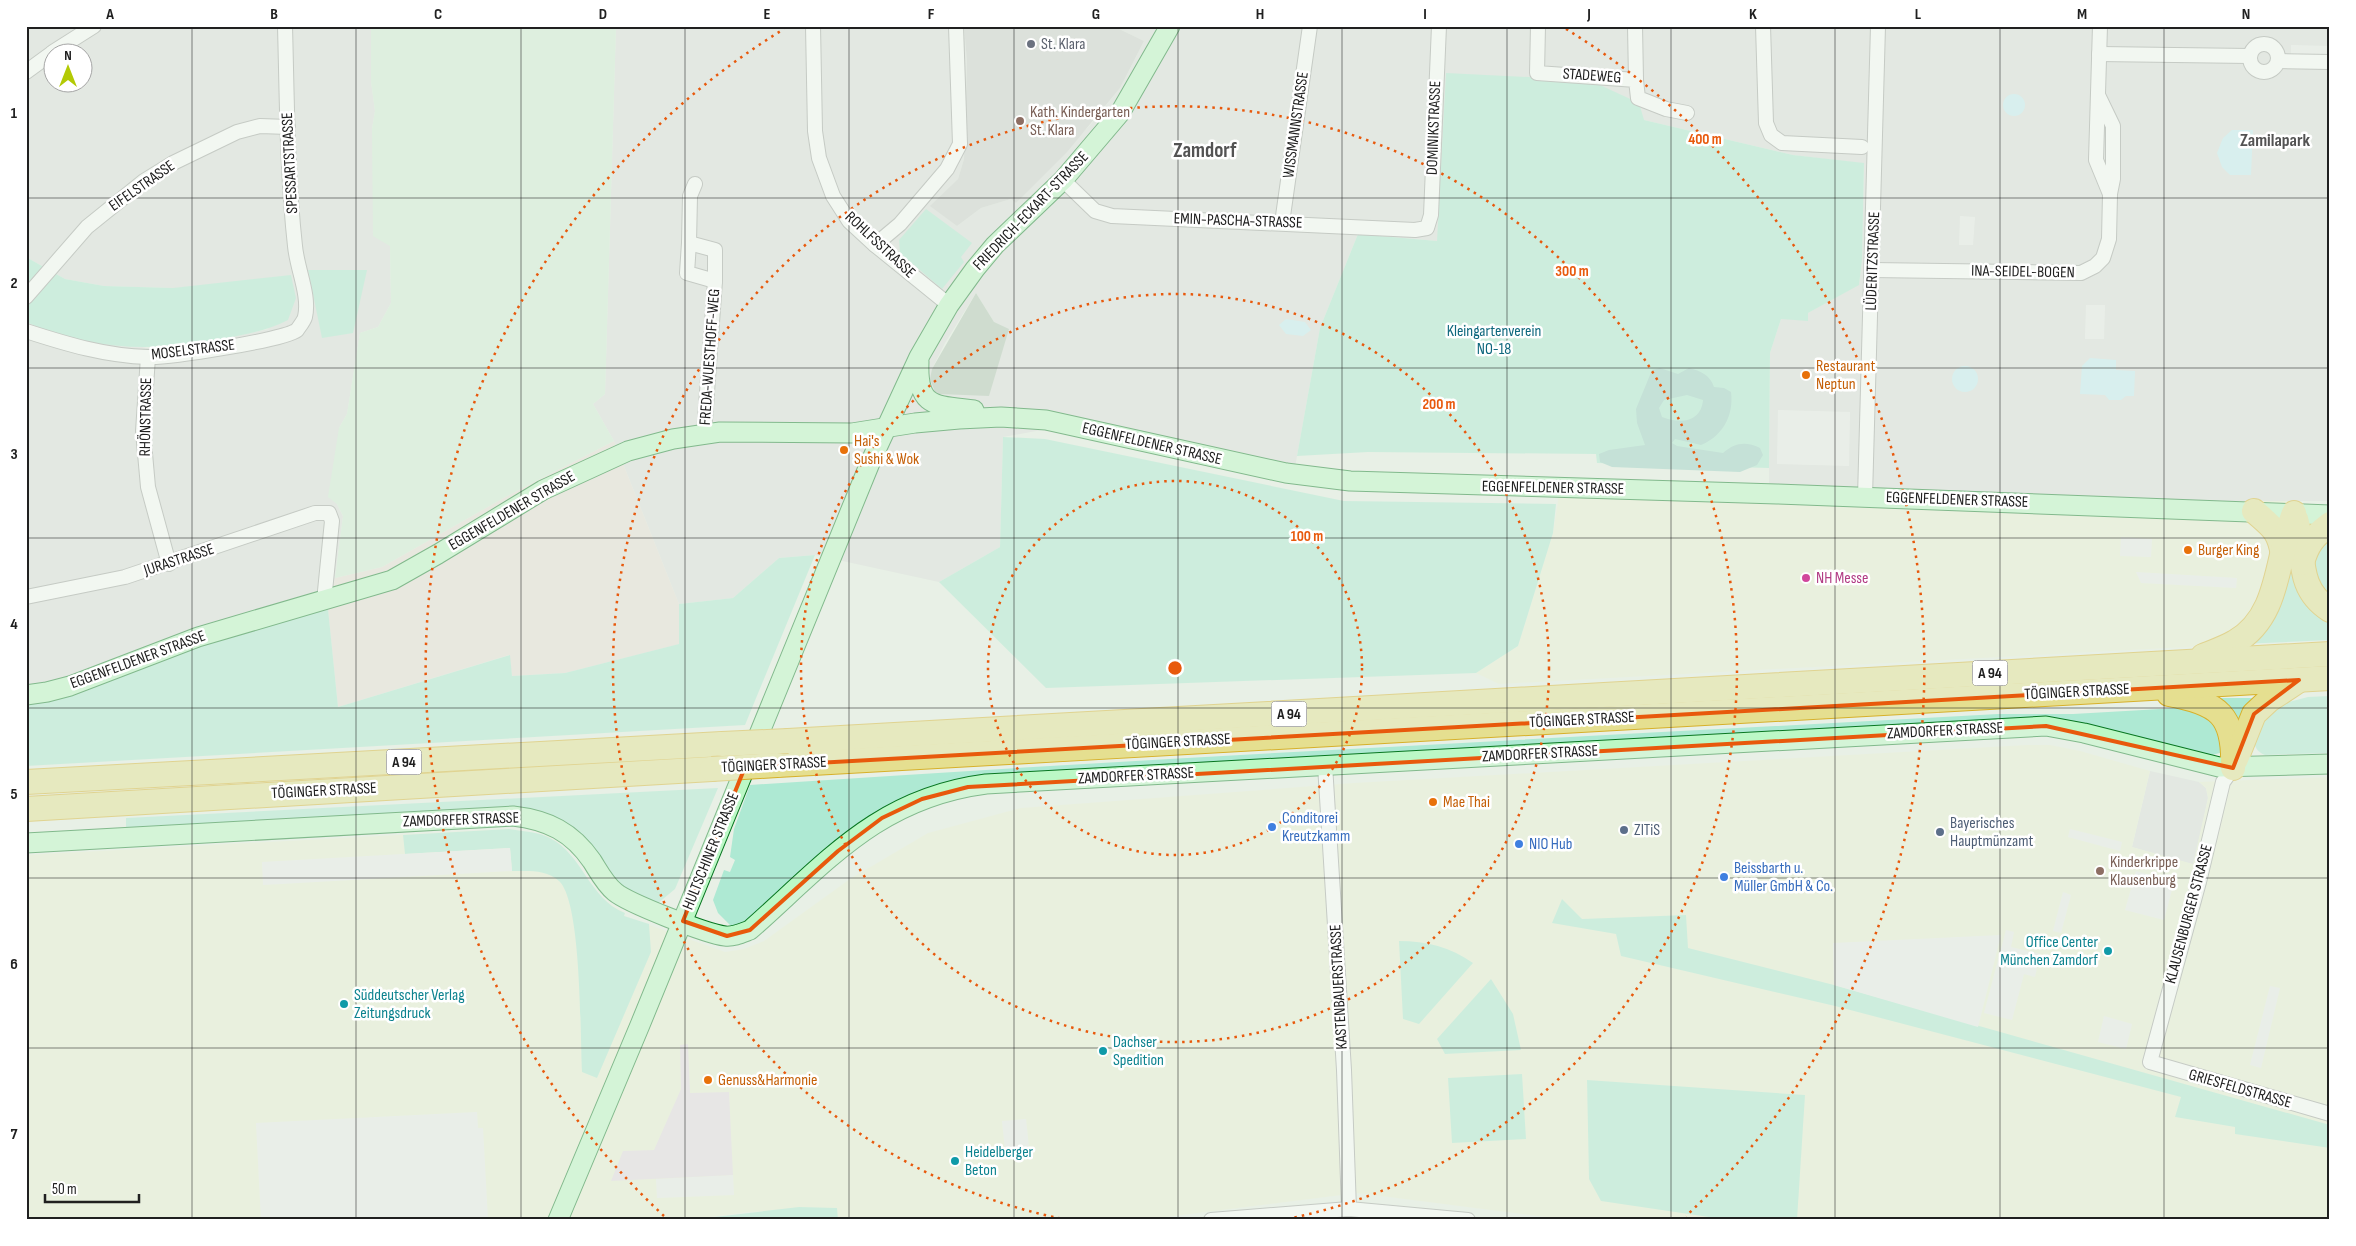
<svg xmlns="http://www.w3.org/2000/svg" width="2356" height="1246" font-family="'Sofia Sans Condensed',sans-serif">
  <style>
    .residential { fill: #dddedd; fill-rule: evenodd }
    .commercial { fill: #ecf0d6 }
    .industrial { fill: #e9ddd8 }
    .religious { fill: #cecece }
    .construction { fill: #b2c4b4 }
    .farmland { fill: #d2eed7 }
    .grass { fill: #aee9d3 }
    .forest { fill: #9ccec5; fill-rule: evenodd }
    .park { fill: #c5eef8 }
    .parking { fill: #ececec }
    .plaza { fill: #e6dae4 }
    .lines { fill: none; stroke-linecap: round; stroke-linejoin: round }
    .street-casing { stroke: #9d9d9d; stroke-width: 16 }
    .secondary-casing { stroke: #077620; stroke-width: 21 }
    .highway-casing { stroke: #d7b02a; stroke-width: 26 }
    .street { stroke: #fff; stroke-width: 14 }
    .secondary { stroke: #bcf8c6; stroke-width: 19 }
    .highway { stroke: #e5df90; stroke-width: 24 }
    .highway-bridge-casing { stroke: #d7b02a; stroke-width: 26; stroke-linecap: butt }
    .highway-bridge { stroke: #e5df90; stroke-width: 24 }
    .marked { fill: none; stroke: #e8590c; stroke-width: 4; stroke-linejoin: round }
    .grid { fill: none; stroke: #202020; stroke-width: 1; stroke-opacity: 0.55 }
    .ring { fill: none; stroke: #e8590c; stroke-width: 2.5; stroke-dasharray: 2.5 5 }
    .worship-dot { fill: #6b7280; stroke: #fff; stroke-width: 2 }
    .education-dot { fill: #8d6e63; stroke: #fff; stroke-width: 2 }
    .food-dot { fill: #e8710a; stroke: #fff; stroke-width: 2 }
    .hotel-dot { fill: #d1479c; stroke: #fff; stroke-width: 2 }
    .shop-dot { fill: #3f7fe0; stroke: #fff; stroke-width: 2 }
    .service-dot { fill: #5c6f8a; stroke: #fff; stroke-width: 2 }
    .culture-dot { fill: #0f9aa8; stroke: #fff; stroke-width: 2 }
    .labels { text-anchor: middle; dominant-baseline: central; stroke-width: 5; stroke-linejoin: round; paint-order: stroke }
    .shield { fill: #fff; stroke: #636363; stroke-width: 1 }
    .shield-label { font-size: 15px; font-weight: bold; fill: #202020 }
    .worship-label { font-size: 16px; fill: #5b616d; stroke: #fff; text-anchor: start }
    .street-label { font-size: 16px; fill: #202020; stroke: #fff }
    .education-label { font-size: 16px; fill: #785e54; stroke: #fff; text-anchor: start }
    .park-label { font-size: 16px; fill: #0e677d; stroke: #fff }
    .food-label { font-size: 16px; fill: #c56008; stroke: #fff; text-anchor: start }
    .hotel-label { font-size: 16px; fill: #b23c85; stroke: #fff; text-anchor: start }
    .shop-label { font-size: 16px; fill: #366cbe; stroke: #fff; text-anchor: start }
    .service-label { font-size: 16px; fill: #4e5e75; stroke: #fff; text-anchor: start }
    .culture-label { font-size: 16px; fill: #0d838f; stroke: #fff; text-anchor: start }
    .neighbourhood-label { font-size: 18px; font-weight: bold; fill: #535353; stroke: #fff }
    .district-label { font-size: 21px; font-weight: bold; fill: #535353; stroke: #fff }
    .centre { fill: #e8590c; stroke: #fff; stroke-width: 2.5 }
    .ring-label { font-size: 15px; text-anchor: middle; font-weight: bold; fill: #e8590c; stroke: #fff; stroke-width: 5; stroke-linejoin: round; paint-order: stroke }
    .neatline { fill: none; stroke: #202020; stroke-width: 2 }
    .grid-label { font-size: 16px; text-anchor: middle; font-weight: bold; fill: #202020 }
  </style>
  <rect width="100%" height="100%" fill="#e8f0e6"/>
  <g class="residential">
    <path d="M26,26h345v55l4,30 -3,18 18,117 1,57 -13,24 -18,6 -13,81 -8,14 -2,76 6,12 -8,62 -7,31 -133,36 -169,55v-378l11,5 110,21 41,-3 81,-16 -96,-41 -69,-2 -39,-7 -39,-22zM52,52h30v30h-30z"/>
    <path d="M616,26h348l3,36 -3,97 -6,20 -27,27 26,20 24,-18 30,-9 5,4 75,-79 29,-36 24,-47 -31,-15h1217v475h-239l-322,-16 1,-132 11,-34 27,-6 51,-29 3,-24 2,-96 -71,-9 -149,-35 -206,117 -1,4 -79,-7 -38,94 -28,156 -245,-55 -44,8 -3,110 -61,35 -124,-27 -36,3 -46,40 -54,6 -65,-163 -21,-37 12,-10zM976,293l18,29 -62,47 13,-26z"/>
    <polygon points="2150,771 2199,782 2206,788 2208,798 2194,865 2132,847"/>
  </g>
  <g class="commercial">
    <polygon points="1561,482 2091,501 2293,501 2291,533 2242,644 1499,684 1476,673 1518,646 1553,533"/>
    <polygon points="2027,745 2050,745 2080,751 2150,771 2132,847 2193,864 2208,798 2206,788 2199,782 2330,777 2330,1220 1570,1220 1358,1193 1142,1220 838,1220 837,1208 747,1212 689,1220 26,1220 26,855 509,829 548,836 560,844 571,856 594,890 607,902 625,913 624,916 725,952 744,949 764,941 850,879 928,833 1021,808 1354,783"/>
  </g>
  <polygon class="industrial" points="614,441 679,604 680,644 565,673 512,676 509,655 338,707 328,610 335,578 382,567 507,496"/>
  <polygon class="religious" points="964,26 1113,26 1144,41 1120,88 1067,152 1016,203 1011,199 981,208 957,226 930,206 958,179 964,159 967,62"/>
  <polygon class="construction" points="976,293 994,322 1009,329 989,396 939,394 935,392 930,379 932,369"/>
  <polygon class="farmland" points="371,26 616,26 605,394 593,404 614,441 507,496 382,567 335,578 343,516 337,504 328,497 339,428 347,414 360,333 378,327 391,303 390,246 373,236 372,129 375,111 371,81"/>
  <g class="grass">
    <polygon points="1446,73 1589,80 1639,103 1644,120 1793,155 1864,163 1862,260 1859,285 1808,313 1808,321 1781,319 1770,353 1769,468 1597,463 1596,454 1368,452 1297,456 1320,328 1358,234 1437,241"/>
    <polygon points="926,209 972,243 961,257 964,262 942,289 900,253 899,240"/>
    <path d="M26,257l39,22 39,7 69,2 118,-13 5,23 -8,22c-21,11 -42,14 -66,19 -69,13 -130,12 -196,-17z"/>
    <polygon points="308,270 367,270 353,333 322,338"/>
    <polygon points="1003,437 1045,439 1344,501 1556,504 1553,533 1518,646 1476,673 1046,688 939,582 1000,547"/>
    <polygon points="2330,536 2330,602 2314,583 2314,548"/>
    <polygon points="815,555 745,725 26,766 26,700 195,645 328,609 338,707 510,655 512,676 565,673 679,644 679,604 733,598 779,558"/>
    <polygon points="2289,556 2330,617 2330,640 2242,644"/>
    <path d="M2330,696v57l-65,2c-14,-6 -11,-16 -9,-29l22,-21 30,-8z"/>
    <polygon points="2218,698 2257,698 2238,729"/>
    <path d="M2178,708l20,1 23,19 2,24 -14,4 -135,-35 -20,-1 -1130,70 -180,132 -13,4 -13,-13 -5,-13 11,-30 6,2 5,-12 -5,-3 4,-28 16,-44c416,-28 832,-48 1248,-71h75z"/>
    <polygon points="718,788 675,889 657,904 622,890 557,820 126,830 126,818"/>
    <path d="M509,829c12,2 30,3 41,9 33,17 39,61 75,75l-1,3 25,8 2,28 -54,126 -15,-6c-2,-36 0,-170 -23,-191 -13,-12 -31,-10 -47,-10l-2,-23 -105,6 -2,-19z"/>
    <polygon points="1562,899 1582,919 1686,915 1688,948 1834,985 2330,1125 2330,1148 2235,1134 2235,1127 2175,1117 2181,1097 1835,1006 1621,956 1616,934 1552,923"/>
    <path d="M1399,941c28,0 51,6 74,22l-54,61 -16,-5z"/>
    <polygon points="1491,979 1513,1014 1521,1050 1445,1054 1437,1039"/>
    <polygon points="1522,1074 1526,1139 1452,1143 1448,1078"/>
    <polygon points="1587,1080 1805,1095 1797,1220 1729,1220 1601,1201 1589,1179"/>
    <polygon points="799,1207 837,1208 838,1220 689,1220"/>
  </g>
  <path class="forest" d="M1660,368l18,6 11,-6c12,3 21,7 25,19l10,1 7,4c3,23 -8,44 -30,53l-26,-6 -3,4 5,3 46,7c12,-10 22,-12 37,-5l3,7 -6,10 -17,7 -128,-5 -12,-5 -1,-8 10,-4 36,-5 -8,-22 -1,-14 16,-39zM1687,395l16,5c-2,23 -24,24 -41,17l-3,-9 5,-8z"/>
  <g class="park">
    <circle cx="2014" cy="105" r="11"/>
    <polygon points="2232,130 2253,130 2251,175 2230,175 2222,167 2217,153 2223,138"/>
    <polygon points="1286,319 1305,322 1311,330 1303,336 1286,334 1279,325"/>
    <polygon points="2090,358 2116,360 2116,370 2135,371 2134,396 2126,396 2121,400 2109,400 2105,395 2080,394 2082,366"/>
    <circle cx="1965" cy="379" r="13"/>
  </g>
  <g class="parking">
    <polygon points="2291,45 2330,46 2330,62 2291,61"/>
    <polygon points="1960,216 1975,217 1973,245 1959,245"/>
    <polygon points="2086,305 2105,305 2104,339 2085,339"/>
    <polygon points="1778,410 1850,412 1849,466 1777,464"/>
    <polygon points="2121,537 2152,539 2151,557 2120,556"/>
    <polygon points="2136,572 2237,578 2236,588 2141,583"/>
    <polygon points="2070,829 2122,842 2120,851 2068,837"/>
    <polygon points="510,848 512,871 263,885 262,862"/>
    <polygon points="2136,871 2174,882 2164,920 2125,910"/>
    <polygon points="2063,892 2071,895 2061,933 2053,931"/>
    <polygon points="2006,930 2014,932 2011,947 2040,954 2035,977 2024,974 2012,1020 1984,1013"/>
    <polygon points="2001,935 1978,1027 1834,985 1833,943"/>
    <polygon points="2270,986 2280,988 2261,1068 2250,1065"/>
    <polygon points="2104,1016 2132,1024 2126,1049 2098,1042"/>
    <polygon points="477,1112 478,1128 483,1128 488,1220 261,1220 256,1123"/>
    <polygon points="1026,1119 1030,1157 1006,1159 1002,1121"/>
    <polygon points="733,1175 734,1195 657,1198 656,1179"/>
  </g>
  <polygon class="plaza" points="688,1044 690,1093 729,1092 733,1175 611,1181 623,1151 654,1150 681,1089 680,1045"/>
  <g class="lines">
    <g class="street-casing">
      <g id="street">
        <polyline points="813,26 815,131 819,158 833,196 849,221 875,245 949,305"/>
        <polyline points="1538,26 1537,73 1636,80 1638,98 1666,109 1687,113"/>
        <polyline points="1635,26 1636,80"/>
        <polyline points="1763,26 1766,123 1771,135 1782,143 1862,147"/>
        <polyline points="2100,26 2096,160 2110,194"/>
        <circle cx="2264" cy="58" r="14"/>
        <polyline points="53,52 94,26"/>
        <polyline points="2099,54 2250,56"/>
        <polyline points="2278,61 2330,62"/>
        <polyline points="26,72 52,53"/>
        <polyline points="1063,180 1095,211 1112,216 1415,230 1427,228 1431,215 1439,26"/>
        <polyline points="695,184 690,196 689,243 715,250 715,281"/>
        <polyline points="1282,223 1310,26"/>
        <polyline points="689,243 687,273 715,281 704,434"/>
        <polyline points="875,245 900,224 947,169 960,144 956,26"/>
        <polyline points="1872,270 2081,273 2095,266 2103,258 2109,239 2110,194 2113,179 2113,126 2098,95"/>
        <polyline points="26,297 87,227 144,181 173,163 237,132 260,126 288,127"/>
        <path d="M26,331c40,13 80,25 122,26 20,1 137,-17 149,-27 2,-3 7,-9 8,-13 5,-22 -8,-48 -10,-71 -8,-73 -8,-147 -10,-220"/>
        <polyline points="148,357 143,431 148,487 169,564"/>
        <polyline points="1865,497 1878,26"/>
        <polyline points="26,597 125,577 315,513 329,513 332,521 324,601"/>
        <polyline points="1325,765 1344,1070 1349,1209"/>
        <polyline points="2233,768 2223,782 2199,882 2150,1062 2330,1114"/>
        <polyline points="1211,1220 1349,1209 1468,1220"/>
      </g>
    </g>
    <g class="secondary-casing">
      <g id="secondary">
        <path d="M919,361c-2,47 15,44 55,49"/>
        <polyline points="26,695 47,692 70,686 198,637 392,580 438,554 543,490 628,451 673,439 720,432 852,433 915,423 959,419 1001,417 1046,420 1286,473 1350,481 1777,494 2330,515"/>
        <path d="M26,843l487,-27c35,4 59,16 79,45 7,11 13,23 23,31 13,11 92,42 110,44 9,1 17,-3 25,-6 77,-68 128,-132 236,-146l1060,-58 38,7 135,34 111,-3"/>
        <polyline points="558,1220 640,1025 870,463 919,357 949,305 975,269 995,245 1063,180 1120,113 1170,26"/>
      </g>
    </g>
    <g class="highway-casing">
      <g id="highway">
        <path d="M2254,511c18,16 25,19 29,44"/>
        <path d="M2296,519c10,34 -2,68 34,91"/>
        <path d="M2302,563c5,-19 12,-27 28,-39"/>
        <path d="M2203,656c10,-4 22,-8 32,-14 46,-26 41,-86 59,-129"/>
        <path d="M2169,694c50,9 66,21 64,74"/>
        <polyline points="788,741 2330,654"/>
        <polyline points="2236,759 2254,714 2269,700 2298,681"/>
        <polyline points="777,765 2330,678"/>
        <polyline points="26,782 722,744"/>
        <polyline points="26,809 712,769"/>
      </g>
    </g>
    <use href="#street" class="street"/>
    <use href="#secondary" class="secondary"/>
    <use href="#highway" class="highway"/>
    <g class="highway-bridge-casing">
      <g id="highway-bridge">
        <polyline points="722,744 788,741"/>
        <polyline points="712,769 777,765"/>
      </g>
    </g>
    <use href="#highway-bridge" class="highway-bridge"/>
  </g>
  <path d="M0 0H2356V1246H0ZM2299,680l-45,34 -21,54 -187,-42 -1078,61 -46,12 -40,19 -44,33 -88,79 -23,6 -44,-15 62,-154z" fill="#e8f0e6" fill-opacity=".55" fill-rule="evenodd"/>
  <path class="marked" d="M2299,680l-45,34 -21,54 -187,-42 -1078,61 -46,12 -40,19 -44,33 -88,79 -23,6 -44,-15 62,-154z"/>
  <path class="grid" d="M192,26v1194M356,26v1194M521,26v1194M685,26v1194M849,26v1194M1014,26v1194M1178,26v1194M1342,26v1194M1507,26v1194M1671,26v1194M1835,26v1194M2000,26v1194M2164,26v1194M26,198h2304M26,368h2304M26,538h2304M26,708h2304M26,878h2304M26,1048h2304"/>
  <g class="ring">
    <circle cx="1175" cy="668" r="187"/>
    <circle cx="1175" cy="668" r="374"/>
    <path d="M1068 1220A562 562 0 1 1 1282 1220"/>
    <path d="M664 1216A749 749 0 0 1 784 29M1566 29A749 749 0 0 1 1686 1216"/>
  </g>
  <circle class="worship-dot" cx="1031" cy="44" r="5"/>
  <g class="education-dot">
    <circle cx="1020" cy="121" r="5"/>
    <circle cx="2100" cy="871" r="5"/>
  </g>
  <g class="food-dot">
    <circle cx="1806" cy="375" r="5"/>
    <circle cx="844" cy="450" r="5"/>
    <circle cx="2188" cy="550" r="5"/>
    <circle cx="1433" cy="802" r="5"/>
    <circle cx="708" cy="1080" r="5"/>
  </g>
  <circle class="hotel-dot" cx="1806" cy="578" r="5"/>
  <g class="shop-dot">
    <circle cx="1272" cy="827" r="5"/>
    <circle cx="1519" cy="844" r="5"/>
    <circle cx="1724" cy="877" r="5"/>
  </g>
  <g class="service-dot">
    <circle cx="1624" cy="830" r="5"/>
    <circle cx="1940" cy="832" r="5"/>
  </g>
  <g class="culture-dot">
    <circle cx="2108" cy="951" r="5"/>
    <circle cx="344" cy="1004" r="5"/>
    <circle cx="1103" cy="1051" r="5"/>
    <circle cx="955" cy="1161" r="5"/>
  </g>
  <g class="labels">
    <g class="shield">
      <rect x="1972.5" y="660.5" width="35" height="25" rx="4"/>
      <rect x="1271.5" y="701.5" width="35" height="25" rx="4"/>
      <rect x="386.5" y="749.5" width="35" height="25" rx="4"/>
    </g>
    <g class="shield-label">
      <text x="1990" y="673">A 94</text>
      <text x="1289" y="714">A 94</text>
      <text x="404" y="762">A 94</text>
    </g>
    <g class="worship-label">
      <text x="1041" y="44">St. Klara</text>
    </g>
    <g class="street-label">
      <text transform="translate(1592 76) rotate(4)">STADEWEG</text>
      <text transform="translate(1296 125) rotate(-82)">WISSMANNSTRASSE</text>
      <text transform="translate(1434 128) rotate(-88)">DOMINIKSTRASSE</text>
      <text transform="translate(290 163) rotate(-93)">SPESSARTSTRASSE</text>
      <text transform="translate(142 186) rotate(-35)">EIFELSTRASSE</text>
      <text transform="translate(1031 211) rotate(-46)">FRIEDRICH-ECKART-STRASSE</text>
      <text transform="translate(1238 221) rotate(2)">EMIN-PASCHA-STRASSE</text>
      <text transform="translate(880 245) rotate(43)">ROHLFSSTRASSE</text>
      <text transform="translate(1873 261) rotate(-88)">LÜDERITZSTRASSE</text>
      <text transform="translate(2023 272) rotate(1)">INA-SEIDEL-BOGEN</text>
      <text transform="translate(193 350) rotate(-7)">MOSELSTRASSE</text>
      <text transform="translate(710 357) rotate(-86)">FREDA-WUESTHOFF-WEG</text>
      <text transform="translate(146 417) rotate(-89)">RHÖNSTRASSE</text>
      <text transform="translate(1152 444) rotate(13)">EGGENFELDENER STRASSE</text>
      <text transform="translate(1553 488) rotate(1)">EGGENFELDENER STRASSE</text>
      <text transform="translate(1957 500) rotate(2)">EGGENFELDENER STRASSE</text>
      <text transform="translate(512 511) rotate(-30)">EGGENFELDENER STRASSE</text>
      <text transform="translate(179 560) rotate(-18)">JURASTRASSE</text>
      <text transform="translate(138 660) rotate(-20)">EGGENFELDENER STRASSE</text>
      <text transform="translate(2077 692) rotate(-3)">TÖGINGER STRASSE</text>
      <text transform="translate(1582 720) rotate(-3)">TÖGINGER STRASSE</text>
      <text transform="translate(1945 731) rotate(-3)">ZAMDORFER STRASSE</text>
      <text transform="translate(1178 742) rotate(-3)">TÖGINGER STRASSE</text>
      <text transform="translate(1540 754) rotate(-3)">ZAMDORFER STRASSE</text>
      <text transform="translate(774 765) rotate(-3)">TÖGINGER STRASSE</text>
      <text transform="translate(1136 776) rotate(-3)">ZAMDORFER STRASSE</text>
      <text transform="translate(324 791) rotate(-3)">TÖGINGER STRASSE</text>
      <text transform="translate(461 820) rotate(-2)">ZAMDORFER STRASSE</text>
      <text transform="translate(711 851) rotate(-68)">HULTSCHINER STRASSE</text>
      <text transform="translate(2189 914) rotate(-75)">KLAUSENBURGER STRASSE</text>
      <text transform="translate(1339 987) rotate(-93)">KASTENBAUERSTRASSE</text>
      <text transform="translate(2240 1089) rotate(16)">GRIESFELDSTRASSE</text>
    </g>
    <g class="education-label">
      <text x="1030" y="112">Kath. Kindergarten<tspan x="1030" dy="18">St. Klara</tspan></text>
      <text x="2110" y="862">Kinderkrippe<tspan x="2110" dy="18">Klausenburg</tspan></text>
    </g>
    <g class="park-label">
      <text x="1494" y="331">Kleingartenverein<tspan x="1494" dy="18">NO-18</tspan></text>
    </g>
    <g class="food-label">
      <text x="1816" y="366">Restaurant<tspan x="1816" dy="18">Neptun</tspan></text>
      <text x="854" y="441">Hai's<tspan x="854" dy="18">Sushi &amp; Wok</tspan></text>
      <text x="2198" y="550">Burger King</text>
      <text x="1443" y="802">Mae Thai</text>
      <text x="718" y="1080">Genuss&amp;Harmonie</text>
    </g>
    <g class="hotel-label">
      <text x="1816" y="578">NH Messe</text>
    </g>
    <g class="shop-label">
      <text x="1282" y="818">Conditorei<tspan x="1282" dy="18">Kreutzkamm</tspan></text>
      <text x="1529" y="844">NIO Hub</text>
      <text x="1734" y="868">Beissbarth u.<tspan x="1734" dy="18">Müller GmbH &amp; Co.</tspan></text>
    </g>
    <g class="service-label">
      <text x="1950" y="823">Bayerisches<tspan x="1950" dy="18">Hauptmünzamt</tspan></text>
      <text x="1634" y="830">ZITiS</text>
    </g>
    <g class="culture-label">
      <text x="2098" y="942" text-anchor="end">Office Center<tspan x="2098" dy="18">München Zamdorf</tspan></text>
      <text x="354" y="995">Süddeutscher Verlag<tspan x="354" dy="18">Zeitungsdruck</tspan></text>
      <text x="1113" y="1042">Dachser<tspan x="1113" dy="18">Spedition</tspan></text>
      <text x="965" y="1152">Heidelberger<tspan x="965" dy="18">Beton</tspan></text>
    </g>
    <g class="neighbourhood-label">
      <text x="2275" y="140">Zamilapark</text>
    </g>
    <g class="district-label">
      <text x="1205" y="150">Zamdorf</text>
    </g>
  </g>
  <circle cx="1175" cy="668" r="8" class="centre"/>
  <g class="ring-label">
    <text x="1705" y="144">400 m</text>
    <text x="1572" y="276">300 m</text>
    <text x="1439" y="409">200 m</text>
    <text x="1307" y="541">100 m</text>
  </g>
  <rect width="2356" height="1246" fill="none" stroke="#ffffff" stroke-width="55"/>
  <g transform="translate(68 68)"><circle r="24" fill="#ffffff" stroke="#a6a6a6"/>
  <path d="M0-4L9 19L0 12L-9 19Z" fill="#b3ca05"/>
  <text y="-8" font-size="14" font-weight="bold" text-anchor="middle" fill="#202020">N</text>
  </g>
  <path d="M45 1194v8h94v-8" fill="none" stroke="#202020" stroke-width="2.5"/>
  <text x="52" y="1194" font-size="15" fill="#202020" stroke="#ffffff" stroke-width="4" paint-order="stroke">50 m</text>
  <rect x="28" y="28" width="2300" height="1190" class="neatline"/>
  <g class="grid-label">
    <text x="110" y="19">A</text>
    <text x="274" y="19">B</text>
    <text x="438" y="19">C</text>
    <text x="603" y="19">D</text>
    <text x="767" y="19">E</text>
    <text x="931" y="19">F</text>
    <text x="1096" y="19">G</text>
    <text x="1260" y="19">H</text>
    <text x="1425" y="19">I</text>
    <text x="1589" y="19">J</text>
    <text x="1753" y="19">K</text>
    <text x="1918" y="19">L</text>
    <text x="2082" y="19">M</text>
    <text x="2246" y="19">N</text>
    <text x="14" y="118">1</text>
    <text x="14" y="288">2</text>
    <text x="14" y="459">3</text>
    <text x="14" y="629">4</text>
    <text x="14" y="799">5</text>
    <text x="14" y="969">6</text>
    <text x="14" y="1139">7</text>
  </g>
</svg>
